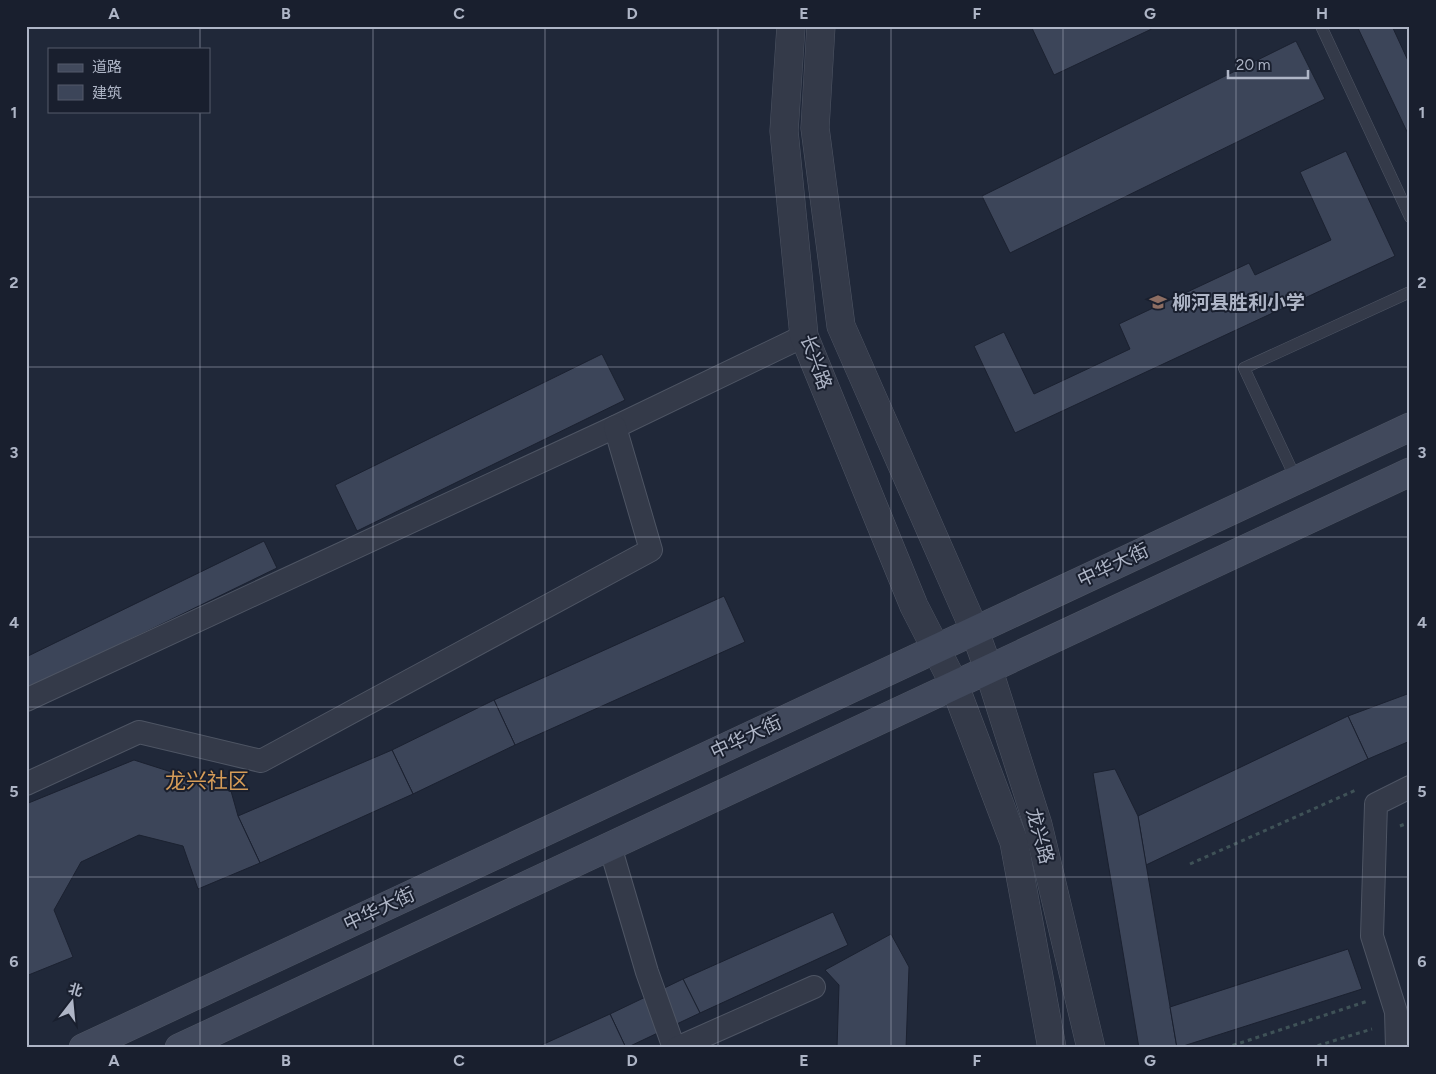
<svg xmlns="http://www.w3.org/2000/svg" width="1436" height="1074" font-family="Figtree,'Noto Sans SC',sans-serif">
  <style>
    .building { fill: #3c4559; stroke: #1b2130 }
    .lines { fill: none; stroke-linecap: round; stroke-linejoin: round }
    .service-casing { stroke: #4e5564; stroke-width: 12 }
    .minor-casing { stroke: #4e5564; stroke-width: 24 }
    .tertiary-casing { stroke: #4e5564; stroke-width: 29 }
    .secondary-casing { stroke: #4e5564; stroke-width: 29 }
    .path { stroke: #3f5257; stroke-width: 3; stroke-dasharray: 4 4; stroke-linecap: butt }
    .service { stroke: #343a49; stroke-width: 11 }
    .minor { stroke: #343a49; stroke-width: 22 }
    .tertiary { stroke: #343a49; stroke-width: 28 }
    .secondary { stroke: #41495c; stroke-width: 28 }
    .grid { fill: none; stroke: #aeb5c6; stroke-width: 1; stroke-opacity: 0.55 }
    .labels { text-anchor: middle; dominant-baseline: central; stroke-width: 4; stroke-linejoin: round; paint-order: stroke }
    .poi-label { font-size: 19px; font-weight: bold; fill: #aeb5c6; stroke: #191f2e; text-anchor: start }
    .street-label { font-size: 19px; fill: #aeb5c6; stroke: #191f2e }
    .quarter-label { font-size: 21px; fill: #d69c58; stroke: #191f2e }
    .neatline { fill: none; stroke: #aeb5c6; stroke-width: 2 }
    .grid-label { font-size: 16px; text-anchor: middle; font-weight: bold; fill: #aeb5c6 }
  </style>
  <rect width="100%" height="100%" fill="#202839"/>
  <g class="building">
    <polygon points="1031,26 1158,26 1054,75"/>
    <polygon points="1357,26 1392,26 1410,65 1410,138"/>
    <polygon points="1296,41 1325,99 1010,253 982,196"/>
    <polygon points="1346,151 1395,256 1015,433 974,346 1004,332 1034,394 1130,349 1119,324 1249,263 1255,275 1331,240 1300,172"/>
    <polygon points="602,354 625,400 357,531 335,485"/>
    <polygon points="264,541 277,568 26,690 26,657"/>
    <polygon points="724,596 745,642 515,745 494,700"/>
    <polygon points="1410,693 1410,741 1368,759 1348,716"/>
    <polygon points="494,700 515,745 413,794 392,750"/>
    <polygon points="1348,716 1368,759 1146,865 1138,816"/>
    <polygon points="392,750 413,794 260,863 238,816"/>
    <polygon points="134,760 231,791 238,816 260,863 198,889 183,846 139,835 81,862 54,910 73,957 26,976 26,804"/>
    <polygon points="1115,769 1138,816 1177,1048 1139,1048 1093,773"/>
    <polygon points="833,912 848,945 700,1013 683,979"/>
    <polygon points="891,934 909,967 906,1048 837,1048 839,985 825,970"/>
    <polygon points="1348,949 1362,989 1177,1048 1170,1007"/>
    <polygon points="683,979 700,1013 626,1048 610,1014"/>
    <polygon points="610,1014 626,1048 535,1048"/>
  </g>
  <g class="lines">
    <g class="service-casing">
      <g id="service">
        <polyline points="1321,26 1410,217"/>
        <polyline points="1296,479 1244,368 1410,292"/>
      </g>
    </g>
    <g class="minor-casing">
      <g id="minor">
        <polyline points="26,700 615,427 804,336"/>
        <polyline points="26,784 139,732 261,761 651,550 615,427"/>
        <polyline points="610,846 647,972 674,1048"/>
        <polyline points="677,1048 814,987"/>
        <polyline points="1397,1048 1396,1012 1372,936 1376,804 1410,787"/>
      </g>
    </g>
    <g class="tertiary-casing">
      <g id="tertiary">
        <polyline points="791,26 784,131 804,336 914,606 954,684 1014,842 1052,1048"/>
        <polyline points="821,26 815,128 841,326 974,629 988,668 1038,825 1091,1048"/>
      </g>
    </g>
    <g class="secondary-casing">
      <g id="secondary">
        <polyline points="83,1048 1410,427"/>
        <polyline points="179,1048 1410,472"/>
      </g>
    </g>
    <g class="path">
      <polyline points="1400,826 1410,822"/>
      <polyline points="1190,864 1356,790"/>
      <polyline points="1225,1048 1368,1001"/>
      <polyline points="1310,1048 1372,1029"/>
    </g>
    <use href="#service" class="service"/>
    <use href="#minor" class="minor"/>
    <use href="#tertiary" class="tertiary"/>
    <use href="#secondary" class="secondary"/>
  </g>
  <path class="grid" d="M200,26v23M373,26v1022M545,26v1022M718,26v1022M891,26v1022M1063,26v1022M1236,26v1022M200,111v937M26,197h1384M26,367h1384M26,537h1384M26,707h1384M26,877h1384"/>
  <defs>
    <g id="school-bare" transform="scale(1.35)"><path d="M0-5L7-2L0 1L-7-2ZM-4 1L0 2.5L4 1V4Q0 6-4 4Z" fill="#8d6e63" stroke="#191f2e" stroke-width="2.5" paint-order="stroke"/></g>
  </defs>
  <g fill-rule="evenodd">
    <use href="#school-bare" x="1158" y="302"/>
  </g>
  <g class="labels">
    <g class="poi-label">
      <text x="1172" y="302">柳河县胜利小学</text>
    </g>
    <g class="street-label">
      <text transform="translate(816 362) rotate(70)">长兴路</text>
      <text transform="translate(1113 565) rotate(-25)">中华大街</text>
      <text transform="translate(746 737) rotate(-25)">中华大街</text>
      <text transform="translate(1040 836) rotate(75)">龙兴路</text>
      <text transform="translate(379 909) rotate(-25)">中华大街</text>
    </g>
    <g class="quarter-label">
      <text x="207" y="780">龙兴社区</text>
    </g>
  </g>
  <rect width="1436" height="1074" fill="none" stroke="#191f2e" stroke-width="55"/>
  <rect x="48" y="48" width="162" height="65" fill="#191f2e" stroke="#555b6b"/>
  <rect x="58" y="64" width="25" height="8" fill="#41495c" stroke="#555b6b"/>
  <text x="92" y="72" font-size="15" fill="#aeb5c6">道路</text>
  <rect x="58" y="85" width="25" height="15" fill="#3c4559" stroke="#555b6b"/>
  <text x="92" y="98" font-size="15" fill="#aeb5c6">建筑</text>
  <g transform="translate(72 1002) rotate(16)" stroke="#191f2e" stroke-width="4" paint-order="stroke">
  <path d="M0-4L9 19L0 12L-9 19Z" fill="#aeb5c6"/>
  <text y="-8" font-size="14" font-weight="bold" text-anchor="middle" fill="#aeb5c6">北</text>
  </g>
  <path d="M1228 70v8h80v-8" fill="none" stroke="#aeb5c6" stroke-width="2.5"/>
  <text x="1236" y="70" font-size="15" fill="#aeb5c6" stroke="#191f2e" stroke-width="4" paint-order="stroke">20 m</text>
  <rect x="28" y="28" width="1380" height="1018" class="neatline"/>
  <g class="grid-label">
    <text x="114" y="19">A</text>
    <text x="286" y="19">B</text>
    <text x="459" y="19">C</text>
    <text x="632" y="19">D</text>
    <text x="804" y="19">E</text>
    <text x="977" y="19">F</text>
    <text x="1150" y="19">G</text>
    <text x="1322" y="19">H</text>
    <text x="14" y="118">1</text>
    <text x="1422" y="118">1</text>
    <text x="14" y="288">2</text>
    <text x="1422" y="288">2</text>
    <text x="14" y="458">3</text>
    <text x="1422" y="458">3</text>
    <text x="14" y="628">4</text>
    <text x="1422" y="628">4</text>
    <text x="14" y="797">5</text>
    <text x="1422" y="797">5</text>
    <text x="14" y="967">6</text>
    <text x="1422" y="967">6</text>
    <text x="114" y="1066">A</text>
    <text x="286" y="1066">B</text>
    <text x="459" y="1066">C</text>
    <text x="632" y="1066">D</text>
    <text x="804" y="1066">E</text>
    <text x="977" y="1066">F</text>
    <text x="1150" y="1066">G</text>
    <text x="1322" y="1066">H</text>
  </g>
</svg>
